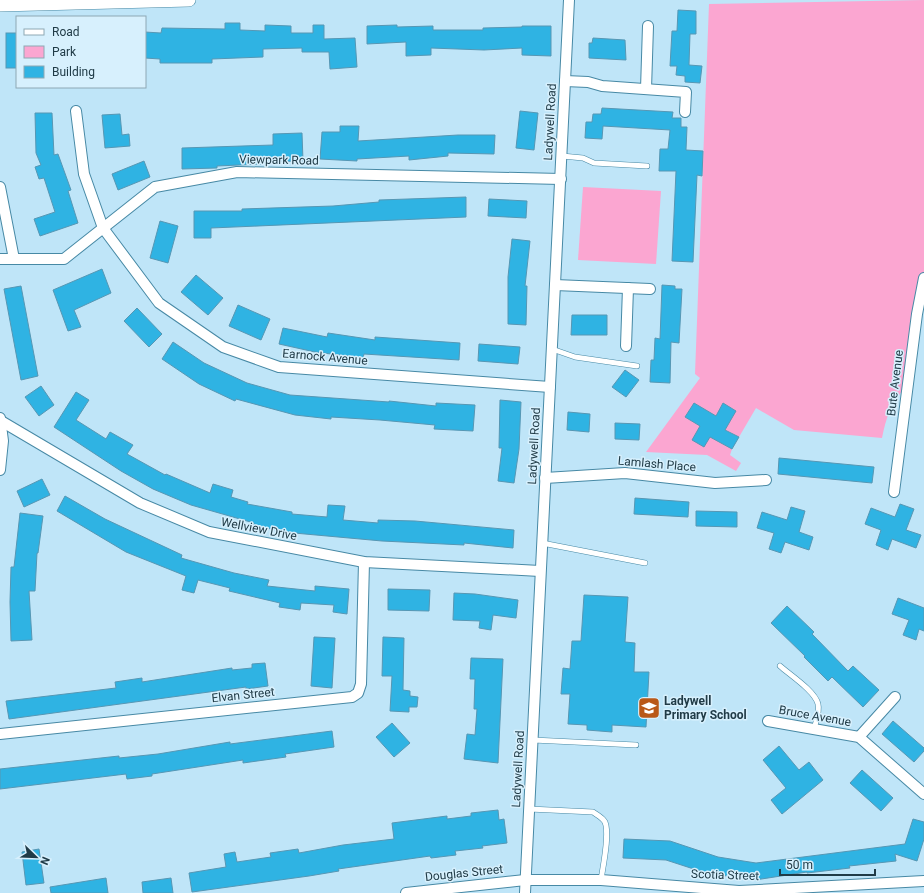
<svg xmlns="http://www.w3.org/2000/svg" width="924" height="893" font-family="Roboto,sans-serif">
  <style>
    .green { fill: #fba6d1 }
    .building { fill: #2fb3e3; stroke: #5697b4 }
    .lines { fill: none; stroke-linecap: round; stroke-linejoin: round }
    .service-casing { stroke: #4789a5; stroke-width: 6 }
    .minor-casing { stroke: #4789a5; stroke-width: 12 }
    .tertiary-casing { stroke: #4789a5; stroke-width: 14 }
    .service { stroke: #fff; stroke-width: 5 }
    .minor { stroke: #fff; stroke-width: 10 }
    .tertiary { stroke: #fff; stroke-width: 13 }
    .labels { text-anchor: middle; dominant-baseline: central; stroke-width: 3; stroke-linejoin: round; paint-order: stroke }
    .street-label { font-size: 12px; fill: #203b47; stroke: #d7f0fd }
    .poi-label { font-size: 12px; font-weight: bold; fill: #203b47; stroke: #d7f0fd; text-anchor: start }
  </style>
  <rect width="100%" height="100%" fill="#bfe5f8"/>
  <g class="green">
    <path d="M924,0v271l-18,116c-15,15 -20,31 -24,51l-88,-8 -38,-22 -17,29 -14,-7 10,-20 -12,-6 -7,12 -22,-13 -9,14 15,9 10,11 22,12 -2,6 11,8 -5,8 -29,-16 -61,-3 54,-74 -5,-4 14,-370z"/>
    <polygon points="583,187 661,191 656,264 578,260"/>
  </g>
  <g class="building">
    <polygon points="678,10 696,11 696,34 690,34 689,65 702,66 700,83 685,82 685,76 676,75 677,66 670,66 672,31 677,31"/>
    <polygon points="225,23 240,23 240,30 265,31 265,25 291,26 291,33 313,33 313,25 324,25 324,39 355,38 357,67 330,69 329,52 302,52 302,48 263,49 263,57 212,59 212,63 160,63 160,59 145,58 145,32 161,33 162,28 225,29"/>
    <polygon points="397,25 397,27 433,26 433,30 483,30 483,28 522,27 522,26 551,26 551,56 522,55 522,48 484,50 431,48 431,55 406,56 406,42 367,44 367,26"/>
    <rect x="6" y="33" width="11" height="35"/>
    <polygon points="593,38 625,40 626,60 589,58 589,43 592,43"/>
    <polygon points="602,108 673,112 672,118 681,118 681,127 687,127 686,150 703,151 702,176 697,175 693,262 672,261 676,171 659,171 660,149 668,149 670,130 603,126 602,139 585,138 586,122 592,122 593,114 601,114"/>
    <polygon points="520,111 538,113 534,150 516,148"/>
    <polygon points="35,113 52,113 54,155 58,154 71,190 68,191 78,223 40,236 34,219 55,212 44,178 39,179 35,167 41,165 36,153"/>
    <polygon points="120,114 122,135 129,134 130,146 105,148 102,115"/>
    <polygon points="340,126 359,126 358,141 458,135 495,135 494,154 448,153 448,156 409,160 409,156 357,159 357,161 320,159 322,132 340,132"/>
    <polygon points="302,133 303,161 262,162 262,164 217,166 217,168 182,169 182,148 273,145 273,134"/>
    <polygon points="144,161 150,177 118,190 112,174"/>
    <polygon points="466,197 466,217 211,228 211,238 194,238 194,211 242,211 242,209 333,206 379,202 379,200"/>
    <polygon points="489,199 527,201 526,218 488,216"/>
    <polygon points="160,221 178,226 168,263 150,258"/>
    <polygon points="512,239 530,241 525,286 527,286 526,325 508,324 508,277"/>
    <polygon points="102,269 111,293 74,310 81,327 68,331 53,290"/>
    <polygon points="196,275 223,298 208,315 181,292"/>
    <polygon points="662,285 675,286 675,289 682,289 679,343 671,342 670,383 650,382 651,360 654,360 655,338 660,339"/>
    <polygon points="21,286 38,376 21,380 4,289"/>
    <polygon points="238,305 270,319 261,340 229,326"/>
    <polygon points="137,308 162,334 149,347 124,321"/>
    <polygon points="572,315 607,315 607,335 571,335"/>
    <polygon points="283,328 327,337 328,333 375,340 375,337 460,343 459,360 364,354 363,358 315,352 279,344"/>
    <polygon points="173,342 204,363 247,383 290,395 389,402 389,401 436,406 436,403 475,405 473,431 434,429 435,425 380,420 331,417 331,419 295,415 236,399 235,401 199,384 162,359"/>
    <polygon points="479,344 520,347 518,364 478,361"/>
    <polygon points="625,370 639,380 626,397 612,387"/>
    <polygon points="41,386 54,405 39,416 25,397"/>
    <polygon points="76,392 89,400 76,420 106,439 110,432 133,445 127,454 165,475 166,474 210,493 213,484 233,490 231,497 248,502 247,504 292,512 292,514 327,517 328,505 345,506 343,520 378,523 378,520 415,521 514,530 513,548 464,543 464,545 382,541 294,533 254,526 254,523 191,505 153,489 121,471 54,427"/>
    <polygon points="500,400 521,402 519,449 514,483 498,481 502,448 499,448"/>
    <polygon points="694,403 716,416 723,403 736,411 725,430 739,437 732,449 710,437 704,447 692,440 700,426 685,417"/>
    <polygon points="568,412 590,414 589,432 567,430"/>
    <polygon points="615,423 640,424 639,440 615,439"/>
    <polygon points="779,458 874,467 872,483 778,474"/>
    <polygon points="42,479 50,495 24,507 17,491"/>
    <polygon points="65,496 105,519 182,555 181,558 234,573 269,580 267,586 315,591 315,586 349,589 347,614 333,612 334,605 301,603 300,610 279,607 280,603 229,591 230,588 198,580 194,593 182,590 186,576 126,552 57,511"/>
    <polygon points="635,498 689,502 688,517 634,514"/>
    <polygon points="900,504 914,509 906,530 921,535 916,548 892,539 888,550 876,545 881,530 865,524 871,508 895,517"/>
    <polygon points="791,507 805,511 799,532 813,537 809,550 785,542 781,553 769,549 774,533 757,528 762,512 787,520"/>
    <polygon points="696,511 737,512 737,527 696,526"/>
    <polygon points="20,513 43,516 38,553 37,553 35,591 29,591 32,640 11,641 10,602 11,567 14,567"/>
    <polygon points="388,589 430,590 429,611 388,610"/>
    <polygon points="454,593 475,594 518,600 516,618 493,615 491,630 479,628 480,621 453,620"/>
    <polygon points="584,595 628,597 625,642 635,643 634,672 649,672 646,727 612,725 612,732 587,730 587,725 568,724 570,694 561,694 563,668 570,669 572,641 581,641"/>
    <polygon points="898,598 924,608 924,631 919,629 916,640 903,635 909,620 892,614"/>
    <polygon points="787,606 814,632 812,634 848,671 853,666 879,690 863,707 832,677 828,681 804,657 805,656 771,623"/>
    <polygon points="314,637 335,638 332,688 311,686"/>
    <polygon points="383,637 404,638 403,690 410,691 410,696 418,697 417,707 409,707 409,712 390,711 392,676 382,676"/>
    <polygon points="471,658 503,659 498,763 464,759 467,734 475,735 477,709 474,709 475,679 470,679"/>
    <polygon points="265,663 268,686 246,689 246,687 9,719 6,701 116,688 115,682 142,678 142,682 232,668 232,670 252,668 252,664"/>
    <polygon points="893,721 924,748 924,751 914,762 882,734"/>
    <polygon points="392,723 410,743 394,757 376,737"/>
    <polygon points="332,731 334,747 285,754 286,757 243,763 243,760 152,774 152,776 127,779 126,774 0,789 0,769 119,756 119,758 158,754 230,742 230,744"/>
    <polygon points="779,746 799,770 809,762 823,780 782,814 771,800 786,788 763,760"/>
    <polygon points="862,770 893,798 881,811 850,783"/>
    <polygon points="498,810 499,820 504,819 507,843 482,846 483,848 455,851 456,855 431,858 430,856 338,869 339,871 309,876 192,892 189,873 226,867 224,854 235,852 237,862 271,857 270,853 298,849 299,853 343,845 394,839 392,823 447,816 447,819 471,816 471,813"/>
    <polygon points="913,819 924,822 924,839 917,861 895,854 896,861 849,866 850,868 807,873 807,872 755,880 706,873 666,860 623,858 624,839 670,841 718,857 756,863 905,844"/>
    <polygon points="39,849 44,883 26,885 22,852"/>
    <polygon points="106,878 108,893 51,893 50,887"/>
    <polygon points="171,878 173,893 143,893 142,882"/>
  </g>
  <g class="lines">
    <g class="service-casing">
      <g id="service">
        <polyline points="562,156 583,158 594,163 647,166"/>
        <polyline points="552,349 575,357 637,366"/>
        <polyline points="542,543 645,563"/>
        <path d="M780,666c10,9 35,25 38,38 2,8 -2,17 -4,25"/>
        <polyline points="533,740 636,745"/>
        <path d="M529,809l64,3c4,3 9,5 12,10 5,12 -2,44 -4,58"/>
      </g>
    </g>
    <g class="minor-casing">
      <g id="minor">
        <polyline points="565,81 588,82 602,86 686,92 685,112"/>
        <polyline points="646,89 648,26"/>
        <polyline points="76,111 84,174 103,228 159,303 223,347 279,367 550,387"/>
        <polyline points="0,187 14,259"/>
        <polyline points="0,259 64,259 155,187 237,172 561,179"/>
        <polyline points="555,285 650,289"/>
        <polyline points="626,346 628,288"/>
        <polyline points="0,418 3,441 0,470"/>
        <polyline points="1,421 140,503 209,532 364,562 540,571"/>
        <polyline points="545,478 625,473 715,483 766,480"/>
        <polyline points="894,492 917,314 924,278"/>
        <polyline points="768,721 859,737 924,794"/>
        <polyline points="0,734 352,697 358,693 361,684 364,562"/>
        <polyline points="859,737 895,697"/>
        <polyline points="406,893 525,880 601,880 739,891 924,881"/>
        <polyline points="525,893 569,0"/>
      </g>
    </g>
    <g class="tertiary-casing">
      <polyline id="tertiary" points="0,5 189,0"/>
    </g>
    <use href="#service" class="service"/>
    <use href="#minor" class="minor"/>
    <use href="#tertiary" class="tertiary"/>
  </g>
  <defs>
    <g id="school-square" transform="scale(1.15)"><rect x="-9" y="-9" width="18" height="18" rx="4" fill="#b95818" stroke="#d7f0fd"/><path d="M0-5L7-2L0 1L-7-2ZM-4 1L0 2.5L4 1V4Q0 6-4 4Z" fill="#fff"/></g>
  </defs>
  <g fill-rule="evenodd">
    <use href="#school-square" x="649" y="708"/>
  </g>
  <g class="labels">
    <g class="street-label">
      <text transform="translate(550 122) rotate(-87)">Ladywell Road</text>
      <text transform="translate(279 160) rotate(1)">Viewpark Road</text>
      <text transform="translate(325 357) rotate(5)">Earnock Avenue</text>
      <text transform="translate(895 383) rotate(-83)">Bute Avenue</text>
      <text transform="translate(534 446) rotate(-87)">Ladywell Road</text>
      <text transform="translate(657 464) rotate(5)">Lamlash Place</text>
      <text transform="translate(259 529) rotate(11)">Wellview Drive</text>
      <text transform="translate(243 695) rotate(-6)">Elvan Street</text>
      <text transform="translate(815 716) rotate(10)">Bruce Avenue</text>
      <text transform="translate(518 769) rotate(-87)">Ladywell Road</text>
      <text transform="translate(464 873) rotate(-6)">Douglas Street</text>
      <text transform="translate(725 875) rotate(2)">Scotia Street</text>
    </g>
    <g class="poi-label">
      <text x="664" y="701">Ladywell<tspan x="664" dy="14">Primary School</tspan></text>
    </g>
  </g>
  <rect x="16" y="16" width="130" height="72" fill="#d7f0fd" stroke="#8ea8b4"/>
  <rect x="24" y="29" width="20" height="6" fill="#ffffff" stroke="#8ea8b4"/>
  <text x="52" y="36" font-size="12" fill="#203b47">Road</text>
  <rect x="24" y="46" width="20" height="12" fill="#fba6d1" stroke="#8ea8b4"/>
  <text x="52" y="56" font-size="12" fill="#203b47">Park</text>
  <rect x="24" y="66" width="20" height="12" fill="#2fb3e3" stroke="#8ea8b4"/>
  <text x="52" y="76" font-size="12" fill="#203b47">Building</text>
  <g transform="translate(36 857) rotate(113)" stroke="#d7f0fd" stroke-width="3" paint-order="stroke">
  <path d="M0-3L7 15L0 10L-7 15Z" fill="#203b47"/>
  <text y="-6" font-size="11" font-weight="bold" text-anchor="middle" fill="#203b47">N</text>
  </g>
  <path d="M780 869v6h95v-6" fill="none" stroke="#203b47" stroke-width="2"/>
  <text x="786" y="869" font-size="12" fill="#203b47" stroke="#d7f0fd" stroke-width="3" paint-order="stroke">50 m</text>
</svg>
